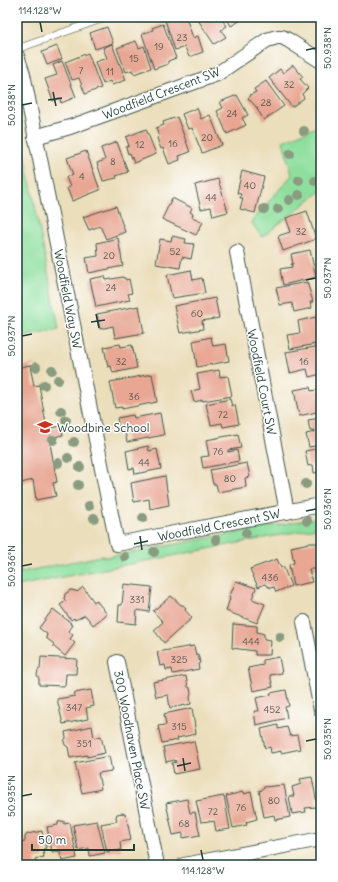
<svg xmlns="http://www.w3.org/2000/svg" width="338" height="882" font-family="Delius,sans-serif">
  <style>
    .green { fill: #8edf9e; stroke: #568e69 }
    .building { fill: #e8a693 }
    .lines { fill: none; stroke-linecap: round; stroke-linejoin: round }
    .lane-casing { stroke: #3e5548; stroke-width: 8 }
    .street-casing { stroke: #3e5548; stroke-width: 16 }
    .lane { stroke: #fff; stroke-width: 7 }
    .street { stroke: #fff; stroke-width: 14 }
    .tree { fill: #8a9c7f }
    .ticks { fill: none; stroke: #1f3d34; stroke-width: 1.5 }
    .labels { text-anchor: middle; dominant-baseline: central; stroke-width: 3; stroke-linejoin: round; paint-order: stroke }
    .number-label { font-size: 10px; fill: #51574c }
    .street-label { font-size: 12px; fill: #1f3d34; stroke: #fff }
    .poi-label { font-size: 12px; fill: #1f3d34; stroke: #fff; text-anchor: start }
    .neatline { fill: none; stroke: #1f3d34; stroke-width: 1.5 }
    .ticks-label { font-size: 10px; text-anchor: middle; fill: #1f3d34 }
  </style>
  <rect width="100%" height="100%" fill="#fff"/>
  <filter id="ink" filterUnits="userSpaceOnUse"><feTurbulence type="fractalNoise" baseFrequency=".025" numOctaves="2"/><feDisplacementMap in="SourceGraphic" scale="8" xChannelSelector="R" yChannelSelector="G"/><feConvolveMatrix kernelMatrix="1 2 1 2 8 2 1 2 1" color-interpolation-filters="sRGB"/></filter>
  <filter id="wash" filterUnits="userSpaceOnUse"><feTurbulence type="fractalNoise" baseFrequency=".012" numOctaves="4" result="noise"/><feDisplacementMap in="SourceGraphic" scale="16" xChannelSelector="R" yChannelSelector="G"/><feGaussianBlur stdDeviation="0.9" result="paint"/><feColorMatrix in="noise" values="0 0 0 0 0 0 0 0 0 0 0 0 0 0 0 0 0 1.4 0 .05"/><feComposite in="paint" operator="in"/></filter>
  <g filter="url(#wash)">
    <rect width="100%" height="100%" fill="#ebdebb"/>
    <g class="green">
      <polygon points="17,114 59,329 17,337"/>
      <polygon points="321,125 321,191 262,237 251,222 292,175 283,141"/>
      <polygon points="321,517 321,527 17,586 17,573 101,556 107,557"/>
    </g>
    <g id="blocks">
      <g class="building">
        <polygon points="173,17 186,17 193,38 198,36 203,52 189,57 185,47 175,50 165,20"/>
        <polygon points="196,17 220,17 227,26 221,30 226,37 214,44"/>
        <polygon points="226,17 246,17 231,26"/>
        <polygon points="307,17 321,17 321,25"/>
        <polygon points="163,24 176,58 168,61 168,64 154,69 142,34 153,30 152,28"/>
        <polygon points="107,27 113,43 95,49 90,33"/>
        <polygon points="136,41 139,48 144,46 151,68 134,74 132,70 126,72 117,48"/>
        <polygon points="112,44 126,80 112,85 110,81 103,84 95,62 107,58 103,48"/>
        <polygon points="57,46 62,59 47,65 42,52"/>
        <polygon points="88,53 101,88 85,94 79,78 72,80 65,62"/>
        <polygon points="62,61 76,97 61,103 60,98 53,101 45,79 57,75 53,65"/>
        <polygon points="293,65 303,77 300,79 308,88 302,94 304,98 292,107 269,78 280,69 283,73"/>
        <polygon points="266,81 284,106 264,120 257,109 258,109 248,98 251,96 250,95 256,92 254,89"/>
        <polygon points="237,95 248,115 242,118 246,125 227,134 217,111 223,108 220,102"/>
        <polygon points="197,108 201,119 210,115 222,145 202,153 192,128 188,129 182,114"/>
        <polygon points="177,117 190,152 179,156 180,160 169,164 163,148 161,149 157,138 159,137 156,128 164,125 163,122"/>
        <polygon points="146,129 156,154 134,163 130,153 128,154 126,147 129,146 126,137"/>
        <polygon points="117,142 128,172 116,176 117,178 103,181 97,163 105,160 101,148"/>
        <polygon points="86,151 100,190 72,201 67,188 70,187 66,177 73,175 67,158"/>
        <polygon points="242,171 264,177 255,213 240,209 243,198 240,198 241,194 237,193"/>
        <polygon points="218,179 228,212 213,216 211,207 201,209 195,185"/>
        <polygon points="172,198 192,208 190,212 193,214 192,217 203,222 196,235 162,219"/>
        <polygon points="116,206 125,232 106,239 100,226 89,230 83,217"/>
        <polygon points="307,211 316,239 283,251 278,236 290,232 289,229 290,229 286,218"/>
        <polygon points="172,236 186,239 185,243 194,244 191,259 182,257 180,268 156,264 160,239 171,241"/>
        <polygon points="118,238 123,266 89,273 86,258 98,256 97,243"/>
        <polygon points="310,250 316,277 283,285 280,269 292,267 291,264 293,264 291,254"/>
        <polygon points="191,270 193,280 202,278 205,293 172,298 167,275"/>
        <polygon points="105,276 106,280 123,277 123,278 125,278 126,280 129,279 132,293 128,294 130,300 96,307 90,279"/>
        <polygon points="307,282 313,302 310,302 312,308 294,312 292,303 280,305 276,288"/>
        <polygon points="215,298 219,318 202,321 203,329 180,333 174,306"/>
        <polygon points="139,306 144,333 115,338 113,326 100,329 97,314"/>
        <polygon points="316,317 317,324 319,323 321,343 290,349 287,335 300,333 298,321"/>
        <polygon points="211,337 213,346 226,344 229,361 197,367 193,341"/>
        <polygon points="120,344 121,347 132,345 137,368 113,373 111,366 108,367 104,347"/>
        <polygon points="321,346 321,374 309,377 307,369 290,373 286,352"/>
        <polygon points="34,364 34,366 30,366 34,386 39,385 47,429 61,426 63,435 49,438 57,482 53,483 56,496 36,500 33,480 17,484 17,368"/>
        <polygon points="219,370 220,377 228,376 232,396 203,401 203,400 194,402 191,391 200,389 197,374"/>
        <polygon points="152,374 157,402 122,409 122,407 115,408 110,382"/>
        <polygon points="310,387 311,391 321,389 321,411 299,416 294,390"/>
        <polygon points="230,399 232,406 235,405 239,424 223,427 222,423 211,425 206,404"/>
        <polygon points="160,413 164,435 127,442 125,431 120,432 117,418 133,415 134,418"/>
        <polygon points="321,418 321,445 309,447 306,434 315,432 315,430 310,431 308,420"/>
        <polygon points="238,434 241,448 228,450 228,452 237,450 239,461 203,468 201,457 209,456 206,440"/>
        <polygon points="148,446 149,451 157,449 161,469 135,474 134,468 129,469 126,451"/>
        <polygon points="321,448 321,472 314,473 313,465 308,466 305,451"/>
        <polygon points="247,463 250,477 245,478 246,487 218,492 216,484 213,484 210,470"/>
        <polygon points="165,476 169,505 150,509 149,499 134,502 131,483"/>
        <polygon points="309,543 317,543 321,559 321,569 309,569 312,582 293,586 289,565 294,563 291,547"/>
        <polygon points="277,559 281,568 283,566 291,586 276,592 274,587 271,588 267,586 265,584 258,587 250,569"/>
        <polygon points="236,581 256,588 252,599 265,604 257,623 226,611 230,598 229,598"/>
        <polygon points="124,584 152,587 149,612 137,610 136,624 118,622 119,605 122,605"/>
        <polygon points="83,587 94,602 96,600 107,614 93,625 85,615 75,620 74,618 71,620 60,605 66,601 64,599 65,594 71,590 76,591 77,592"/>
        <polygon points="171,596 181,605 183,605 186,608 185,610 192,618 164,643 154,630 163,622 153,611"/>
        <polygon points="53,609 71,623 70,624 72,625 68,631 73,635 70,639 75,643 65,656 53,646 54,644 46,638 47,634 39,628"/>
        <polygon points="233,624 257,626 257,632 264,634 264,639 271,640 270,655 255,655 255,651 232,648"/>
        <polygon points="194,646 196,655 198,654 200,663 198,664 199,669 173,674 172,669 166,670 165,665 160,666 157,652"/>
        <polygon points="41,657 77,659 76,674 66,674 65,686 39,685 39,679 37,675 38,670 40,669"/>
        <polygon points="279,657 282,673 270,675 273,687 253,691 248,668 263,665 263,660"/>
        <polygon points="186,676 188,687 190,688 191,694 190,697 191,704 170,708 168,695 156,697 153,682"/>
        <polygon points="91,690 94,706 86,708 88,719 63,724 57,699 75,696 74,693"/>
        <polygon points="286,690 289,706 285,707 287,718 256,725 254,711 259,711 256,698 271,695 270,693"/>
        <polygon points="192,708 196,734 177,738 178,740 162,743 158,726 166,725 164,714"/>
        <polygon points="278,725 278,729 287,727 290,736 297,735 300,749 281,753 281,751 271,753 270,747 265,748 261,729"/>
        <polygon points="92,726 94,738 101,736 105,753 87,757 87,755 70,758 68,747 65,745 64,741 66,738 65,732"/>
        <polygon points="194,741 200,769 174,774 172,763 176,762 175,760 166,762 163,747"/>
        <polygon points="109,756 112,771 98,773 101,789 82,793 75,763"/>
        <polygon points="312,777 317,804 316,807 305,808 306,812 292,814 289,796 294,796 292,787 301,784 300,779"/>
        <polygon points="284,785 290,817 275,820 274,815 264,817 259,790 261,791 264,787"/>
        <polygon points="243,792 244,794 251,792 257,819 246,822 247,825 233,828 226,796"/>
        <polygon points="224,796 230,829 216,831 214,821 210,822 210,821 201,822 196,801"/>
        <polygon points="187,799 190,813 195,812 200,835 183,838 183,833 173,835 166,803"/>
        <polygon points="123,813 126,815 131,840 120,842 121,850 107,852 101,824 117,821 116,817 117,814"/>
        <polygon points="64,821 64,824 70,823 77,858 62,861 60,851 52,852 47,827 58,825 58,822"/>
        <polygon points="97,821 105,853 90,856 89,848 78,850 73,825"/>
        <polygon points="42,831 46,848 43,849 44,857 35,859 36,865 21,865 19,842 25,841 25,837 27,834"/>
      </g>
    </g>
  </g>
  <g filter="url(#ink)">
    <use href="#blocks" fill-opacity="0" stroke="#3e5548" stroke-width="1"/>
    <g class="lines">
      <g class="lane-casing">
        <polyline id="lane" points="17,49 107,17"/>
      </g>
      <g class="street-casing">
        <g id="street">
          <polyline points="17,56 23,74 117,544 321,505"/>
          <polyline points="35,137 70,127 209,77 217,74 267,40 277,37 282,37 288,40 321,61"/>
          <polyline points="237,252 287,512"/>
          <polyline points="304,622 321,710"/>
          <polyline points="117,662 157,865"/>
          <polyline points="184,865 321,839"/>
        </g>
      </g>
      <use href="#lane" class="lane"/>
      <use href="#street" class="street"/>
    </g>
    <g class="tree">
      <circle cx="304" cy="131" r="5"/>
      <circle cx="290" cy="154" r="5"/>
      <circle cx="299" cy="180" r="5"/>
      <circle cx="315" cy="181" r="5"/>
      <circle cx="299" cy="195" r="5"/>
      <circle cx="289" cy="200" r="5"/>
      <circle cx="264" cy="209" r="5"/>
      <circle cx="278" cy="209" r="5"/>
      <circle cx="36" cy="367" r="5"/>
      <circle cx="52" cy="370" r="5"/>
      <circle cx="58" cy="380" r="5"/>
      <circle cx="44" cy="385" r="5"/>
      <circle cx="61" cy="411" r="5"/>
      <circle cx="66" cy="420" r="5"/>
      <circle cx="53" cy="440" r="5"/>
      <circle cx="74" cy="442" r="5"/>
      <circle cx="68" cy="458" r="5"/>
      <circle cx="58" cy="463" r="5"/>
      <circle cx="80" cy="467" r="5"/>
      <circle cx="306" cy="484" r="5"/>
      <circle cx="78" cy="485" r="5"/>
      <circle cx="89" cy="506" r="5"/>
      <circle cx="94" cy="518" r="5"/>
      <circle cx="143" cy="518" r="5"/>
      <circle cx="307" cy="521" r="5"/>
      <circle cx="246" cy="533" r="5"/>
      <circle cx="216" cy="540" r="5"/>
      <circle cx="154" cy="552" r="5"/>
      <circle cx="125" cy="557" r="5"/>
      <circle cx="280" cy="637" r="5"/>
    </g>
  </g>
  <path class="ticks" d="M40,22l2,10M306,50l10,-2M53,92l3,14M48,100l14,-2M22,105l10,-2M306,280l10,-2M96,314l3,14M91,322l14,-2M22,336l10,-2M306,511l10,-2M140,536l2,14M134,544l14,-3M22,566l10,-2M306,741l10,-2M183,758l2,13M177,766l14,-3M22,796l10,-2M201,850l2,10"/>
  <defs>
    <g id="school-bare" transform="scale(1.2)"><path d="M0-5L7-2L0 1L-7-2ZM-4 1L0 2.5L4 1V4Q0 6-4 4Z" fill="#c8321e" stroke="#fff" stroke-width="2.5" paint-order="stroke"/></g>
  </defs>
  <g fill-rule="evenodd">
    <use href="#school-bare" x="45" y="427"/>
  </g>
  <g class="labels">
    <g class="number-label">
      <text x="182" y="37">23</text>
      <text x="159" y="46">19</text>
      <text x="134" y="58">15</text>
      <text x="81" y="70">7</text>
      <text x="110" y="71">11</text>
      <text x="289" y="84">32</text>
      <text x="266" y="102">28</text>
      <text x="232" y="113">24</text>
      <text x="207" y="137">20</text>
      <text x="173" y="143">16</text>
      <text x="140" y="144">12</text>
      <text x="113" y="161">8</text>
      <text x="82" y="176">4</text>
      <text x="250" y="185">40</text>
      <text x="211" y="197">44</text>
      <text x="301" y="231">32</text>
      <text x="175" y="251">52</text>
      <text x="109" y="255">20</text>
      <text x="111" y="287">24</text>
      <text x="197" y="313">60</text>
      <text x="121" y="361">32</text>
      <text x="304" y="361">16</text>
      <text x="134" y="396">36</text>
      <text x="223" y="414">72</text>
      <text x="218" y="451">76</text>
      <text x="144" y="462">44</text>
      <text x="230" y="478">80</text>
      <text x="270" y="577">436</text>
      <text x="137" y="599">331</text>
      <text x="251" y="641">444</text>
      <text x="179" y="659">325</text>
      <text x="74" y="707">347</text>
      <text x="272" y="709">452</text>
      <text x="179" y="726">315</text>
      <text x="84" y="743">351</text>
      <text x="274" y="800">80</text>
      <text x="241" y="807">76</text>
      <text x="213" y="811">72</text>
      <text x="184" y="823">68</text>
    </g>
    <g class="street-label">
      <text transform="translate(161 93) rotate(-21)">Woodfield Crescent SW</text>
      <text transform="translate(68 299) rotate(79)">Woodfield Way SW</text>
      <text transform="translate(262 382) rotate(79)">Woodfield Court SW</text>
      <text transform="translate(219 525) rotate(-11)">Woodfield Crescent SW</text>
      <text transform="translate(132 740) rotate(79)">300 Woodhaven Place SW</text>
    </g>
    <g class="poi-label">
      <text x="57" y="427">Woodbine School</text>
    </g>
  </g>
  <rect width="338" height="882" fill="none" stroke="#fff" stroke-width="44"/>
  <path d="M32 844v6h102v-6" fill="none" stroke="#1f3d34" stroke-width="2"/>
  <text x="38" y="844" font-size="12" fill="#1f3d34" stroke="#ffffff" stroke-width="3" paint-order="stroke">50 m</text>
  <rect x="22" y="22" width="294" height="838" class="neatline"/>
  <g class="ticks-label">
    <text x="40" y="14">114.128°W</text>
    <text transform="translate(327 48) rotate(-90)" y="4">50.938°N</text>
    <text transform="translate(11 105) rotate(-90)" y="4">50.938°N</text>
    <text transform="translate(327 278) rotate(-90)" y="4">50.937°N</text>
    <text transform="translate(11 336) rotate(-90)" y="4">50.937°N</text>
    <text transform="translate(327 509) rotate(-90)" y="4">50.936°N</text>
    <text transform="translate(11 566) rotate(-90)" y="4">50.936°N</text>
    <text transform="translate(327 739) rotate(-90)" y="4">50.935°N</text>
    <text transform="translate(11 796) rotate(-90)" y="4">50.935°N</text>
    <text x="203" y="874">114.128°W</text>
  </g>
</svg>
